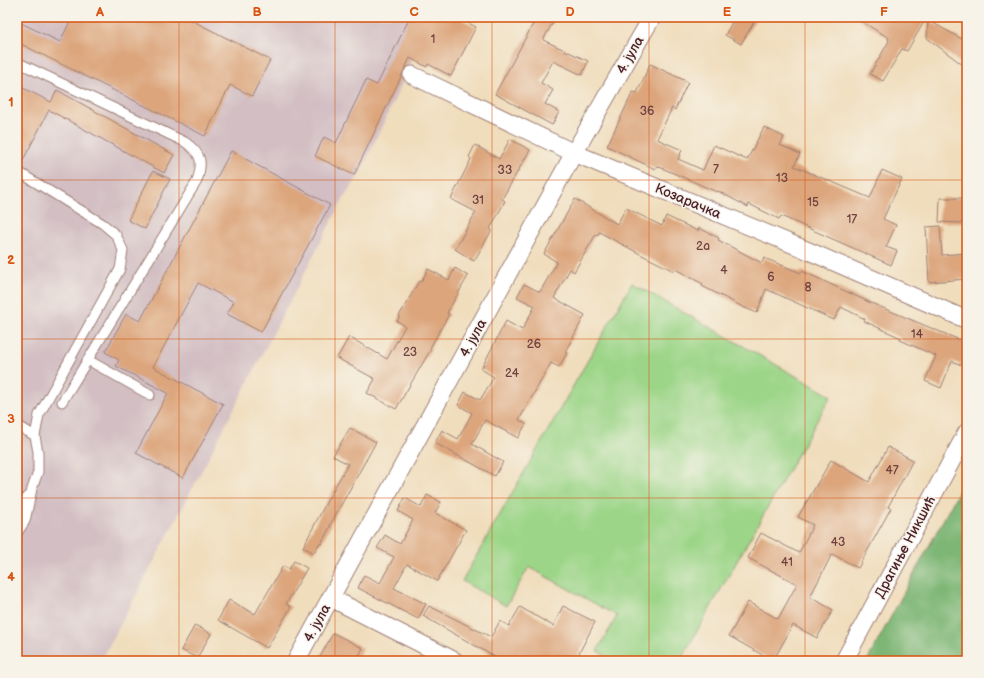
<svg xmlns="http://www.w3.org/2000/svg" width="984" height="678" font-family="'Balsamiq Sans',sans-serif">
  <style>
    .industrial { fill: #d2bec3 }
    .green { fill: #9cd588; stroke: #737a5a }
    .forest { fill: #7db674; stroke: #646a50 }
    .building { fill: #dca57b }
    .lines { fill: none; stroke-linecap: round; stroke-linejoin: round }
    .lane-casing { stroke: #9d7e74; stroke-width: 11 }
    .street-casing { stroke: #9d7e74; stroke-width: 19 }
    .lane { stroke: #fff; stroke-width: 9 }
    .street { stroke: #fff; stroke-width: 17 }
    .grid { fill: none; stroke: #d8530f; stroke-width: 1; stroke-opacity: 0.55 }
    .labels { text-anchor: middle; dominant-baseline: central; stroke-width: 3; stroke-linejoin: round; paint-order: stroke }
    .number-label { font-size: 12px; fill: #6e403f }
    .street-label { font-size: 14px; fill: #4a1f2b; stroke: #f7f3e8 }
    .neatline { fill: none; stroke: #d8530f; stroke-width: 1.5 }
    .grid-label { font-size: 13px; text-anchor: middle; font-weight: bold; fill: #d8530f }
  </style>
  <rect width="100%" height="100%" fill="#f7f3e8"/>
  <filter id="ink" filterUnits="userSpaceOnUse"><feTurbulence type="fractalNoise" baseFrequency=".025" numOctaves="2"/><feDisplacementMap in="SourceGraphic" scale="8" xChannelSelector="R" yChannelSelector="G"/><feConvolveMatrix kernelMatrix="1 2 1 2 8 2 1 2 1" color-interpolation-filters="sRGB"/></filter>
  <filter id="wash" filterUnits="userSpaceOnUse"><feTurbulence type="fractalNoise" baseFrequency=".012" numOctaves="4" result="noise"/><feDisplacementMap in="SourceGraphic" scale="16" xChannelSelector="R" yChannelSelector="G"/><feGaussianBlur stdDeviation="0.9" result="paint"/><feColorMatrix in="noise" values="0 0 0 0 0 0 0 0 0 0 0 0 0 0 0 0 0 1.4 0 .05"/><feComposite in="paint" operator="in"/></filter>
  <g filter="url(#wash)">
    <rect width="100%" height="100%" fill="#f0ddbc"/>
    <polygon class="industrial" points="17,17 215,17 256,37 227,22 229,17 433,17 359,175 342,201 185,503 101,661 17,661"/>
    <polygon class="green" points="632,283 831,396 680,661 615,661 597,651 617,616 529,567 506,606 462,581"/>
    <polygon class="forest" points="967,476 967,661 867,661"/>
    <g id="blocks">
      <g class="building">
        <polygon points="72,17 185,17 270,60 252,96 230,85 205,136 17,42 17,31 21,23 60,42"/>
        <polygon points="410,17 457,17 476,27 451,76 428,64 427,67 410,58 354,175 315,156 324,137 336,143 366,80 377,85"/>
        <polygon points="537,17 556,17 543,40 588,61 582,75 553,61 541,83 553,90 545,104 559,112 552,125 495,94"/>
        <polygon points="735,17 757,17 741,44 725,35"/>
        <polygon points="854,17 927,17 907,51 902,49 883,81 870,74 889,41 888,40 889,38"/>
        <polygon points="928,20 967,42 967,68 927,38"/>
        <polygon points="650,64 688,82 675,110 672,108 657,139 682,150 678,159 703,170 714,145 747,160 764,127 784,137 780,145 800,154 794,166 870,198 882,170 902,179 883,219 896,225 886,247 897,251 891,265 781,216 779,219 749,204 748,207 718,191 717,192 657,166 655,169 607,146 633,92 637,93"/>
        <polygon points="17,85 51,102 57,90 174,155 164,173 49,110 20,166 17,165"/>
        <polygon points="510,139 530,150 502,199 505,201 490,229 492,230 474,261 455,249 476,212 451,199 471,159 469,157 475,145 499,159"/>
        <polygon points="231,151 330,205 261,332 227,314 234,302 198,283 153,367 223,404 183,478 136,453 168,393 116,366 119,360 105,352 126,314 140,321"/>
        <polygon points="153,171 170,179 145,229 128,220"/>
        <polygon points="940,198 964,198 964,223 939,222"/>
        <polygon points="575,199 617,224 626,208 662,226 666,216 698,231 699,228 719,238 718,240 762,263 764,258 801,273 802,271 871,303 967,343 967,352 961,365 952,361 941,388 925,381 936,356 900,340 901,338 864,321 865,319 841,307 834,320 766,289 757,313 743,307 702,286 703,284 675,269 674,271 644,256 599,232 598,235 596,234 574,272 570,269 554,298 585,315 565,352 567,353 559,367 551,363 519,420 526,424 518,438 485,420 472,444 503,462 495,476 435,443 442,430 458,439 472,413 458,405 465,392 480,400 494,377 481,369 506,321 522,330 535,306 517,297 524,284 540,292 557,262 544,254"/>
        <polygon points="940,226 942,255 967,253 967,279 929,282 926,227"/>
        <polygon points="455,268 468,276 447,313 449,314 430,348 431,349 396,409 367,393 375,379 337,358 349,337 387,359 405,326 397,321 400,316 399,316 419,281 421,282 428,269 449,280"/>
        <polygon points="350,428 376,442 330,525 331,525 321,544 319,544 314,553 303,547 327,501 348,464 333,456"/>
        <polygon points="888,447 913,460 888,507 891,508 858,568 832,554 810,597 833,610 817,638 793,625 773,661 729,636 748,602 778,619 797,584 748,558 761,533 799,553 813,525 798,517 831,460 869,482"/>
        <polygon points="427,495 441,502 435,513 466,530 437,581 407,564 394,588 426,604 418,619 358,588 364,575 380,583 394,557 377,548 385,535 400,544 413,520 398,511 405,498 421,507"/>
        <polygon points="294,561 307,568 286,604 291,607 267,648 218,620 229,600 255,614 283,566 289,569"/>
        <polygon points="429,606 491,637 500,621 509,626 520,607 553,626 563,606 595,622 575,661 502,661 423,616"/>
        <polygon points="195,625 211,634 197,658 181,650"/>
        <polygon points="333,633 363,648 356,661 318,661"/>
      </g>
    </g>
  </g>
  <g filter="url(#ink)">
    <use href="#blocks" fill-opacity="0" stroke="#9d7e74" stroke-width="1"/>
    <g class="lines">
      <g class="lane-casing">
        <g id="lane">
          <path d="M17,62l168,80c17,12 18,20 12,39l-135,221"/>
          <polyline points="17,171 103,224 116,235 123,250 120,269 39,415 35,436 38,452 38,472 32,489 25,521 17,533"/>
          <polyline points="88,360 150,395"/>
          <polyline points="17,425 35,436"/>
          <polyline points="17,515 27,497"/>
        </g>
      </g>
      <g class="street-casing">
        <g id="street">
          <polyline points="412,75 574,153 811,252 967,320"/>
          <polyline points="331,598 455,661"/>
          <polyline points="296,661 574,153 652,17"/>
          <polyline points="844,661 967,432"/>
        </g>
      </g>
      <use href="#lane" class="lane"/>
      <use href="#street" class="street"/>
    </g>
  </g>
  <path class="grid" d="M179,17v644M335,17v644M492,17v644M649,17v644M805,17v644M17,180h950M17,339h950M17,498h950"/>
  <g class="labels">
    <g class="number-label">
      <text x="433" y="39">1</text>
      <text x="647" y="111">36</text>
      <text x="716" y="169">7</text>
      <text x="505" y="170">33</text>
      <text x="782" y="178">13</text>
      <text x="478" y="200">31</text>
      <text x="813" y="202">15</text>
      <text x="852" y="219">17</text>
      <text x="703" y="246">2a</text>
      <text x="724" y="270">4</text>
      <text x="771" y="277">6</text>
      <text x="808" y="287">8</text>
      <text x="917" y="334">14</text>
      <text x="534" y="344">26</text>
      <text x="410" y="352">23</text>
      <text x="512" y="373">24</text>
      <text x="892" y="470">47</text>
      <text x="838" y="542">43</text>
      <text x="787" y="562">41</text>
    </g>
    <g class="street-label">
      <text transform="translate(630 55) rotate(-60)">4. јула</text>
      <text transform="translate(688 201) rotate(23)">Козарачка</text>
      <text transform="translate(473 338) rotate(-61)">4. јула</text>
      <text transform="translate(905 547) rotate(-62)">Драгиње Никшић</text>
      <text transform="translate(317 623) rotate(-61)">4. јула</text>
    </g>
  </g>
  <rect width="984" height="678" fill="none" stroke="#f7f3e8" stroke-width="44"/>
  <rect x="22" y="22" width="940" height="634" class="neatline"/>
  <g class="grid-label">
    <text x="100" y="16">A</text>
    <text x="257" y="16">B</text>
    <text x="414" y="16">C</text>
    <text x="570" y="16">D</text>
    <text x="727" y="16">E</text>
    <text x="884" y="16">F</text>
    <text x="11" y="106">1</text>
    <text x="11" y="264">2</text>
    <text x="11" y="423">3</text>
    <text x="11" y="581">4</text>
  </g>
</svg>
